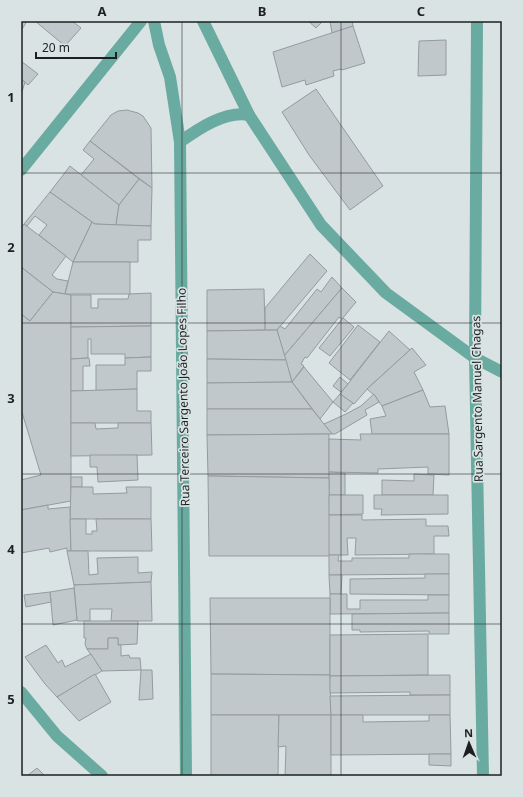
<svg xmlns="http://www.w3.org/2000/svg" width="523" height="797" font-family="'Noto Sans',sans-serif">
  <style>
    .building { fill: #c1c8cc; stroke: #949b9e }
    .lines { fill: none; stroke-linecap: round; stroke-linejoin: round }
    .street { stroke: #6aaba1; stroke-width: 12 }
    .grid { fill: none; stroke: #1d2021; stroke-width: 1; stroke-opacity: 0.55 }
    .labels { text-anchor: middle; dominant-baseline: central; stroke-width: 3.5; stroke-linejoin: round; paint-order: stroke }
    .street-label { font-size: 12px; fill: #1d2021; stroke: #dae3e4 }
    .neatline { fill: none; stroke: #1d2021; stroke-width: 1.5 }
    .grid-label { font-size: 13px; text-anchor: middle; font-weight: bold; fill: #1d2021 }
  </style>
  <rect width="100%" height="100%" fill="#dae3e4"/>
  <g class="building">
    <polygon points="21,21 27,21 21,31"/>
    <polygon points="35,21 72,21 81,28 65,46"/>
    <polygon points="308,21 323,21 316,28"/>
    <polygon points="330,21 352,21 353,26 332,33"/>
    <polygon points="353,26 365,63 342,70 341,69 333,71 334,76 306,85 305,80 282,87 273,52"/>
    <polygon points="446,40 446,75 418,76 419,41"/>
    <polygon points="21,61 38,74 28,85 21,79"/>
    <polygon points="21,79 25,82 21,95"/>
    <polygon points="316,89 383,186 350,210 309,155 282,112"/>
    <polygon points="127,110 138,113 143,116 151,128 152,188 90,141 111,115 118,111"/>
    <polygon points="90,141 139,179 119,205 81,175 94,159 83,150"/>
    <polygon points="70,166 119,205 116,225 95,224 50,192"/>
    <polygon points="139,179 152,188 151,226 116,225 119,205"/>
    <polygon points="50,192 92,222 73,262 39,235 47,225 35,216 27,226 24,224"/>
    <polygon points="92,222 95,224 151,226 151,240 138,240 138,262 73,262"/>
    <polygon points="24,224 66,256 52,275 57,279 68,281 65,294 53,292 21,267 21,228"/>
    <polygon points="310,254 327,271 277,330 265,330 265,308"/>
    <polygon points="73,262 130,262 130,294 65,294"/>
    <polygon points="21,267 53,292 30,321 21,314"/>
    <polygon points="332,277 342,288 284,356 277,330 280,326 285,329 317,289 321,292"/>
    <polygon points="342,288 356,302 342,319 339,317 307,358 305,357 301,364 304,366 292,382 284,356"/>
    <polygon points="264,289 265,330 207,331 207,290"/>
    <polygon points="53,292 71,295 71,501 21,510 21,480 41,475 21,409 21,314 30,321"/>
    <polygon points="151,293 151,326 71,327 71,295 91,295 91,308 98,308 98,299 128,299 129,294"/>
    <polygon points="343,318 354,327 330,356 319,348"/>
    <polygon points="358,325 380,342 350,380 329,363"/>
    <polygon points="151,326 151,357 125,358 125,354 91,354 91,339 88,339 88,358 71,359 71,327"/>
    <polygon points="277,330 286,360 207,359 207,331"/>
    <polygon points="389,331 410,350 369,387 354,404 340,394"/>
    <polygon points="412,348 426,365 414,372 423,390 382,406 375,396 367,389"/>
    <polygon points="151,357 151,371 137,371 137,389 96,391 96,365 125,365 125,358"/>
    <polygon points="89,358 90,366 83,366 83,391 71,391 71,359"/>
    <polygon points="207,359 286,360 292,382 207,383"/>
    <polygon points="304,367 333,402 320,419 292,382"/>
    <polygon points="340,377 348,384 341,392 333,386"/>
    <polygon points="292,382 312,409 207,409 207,383"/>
    <polygon points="137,389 137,411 151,411 151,423 71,423 71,391"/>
    <polygon points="423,390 430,407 445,406 449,434 372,434 370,419 386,416 382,406"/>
    <polygon points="340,394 353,403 345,412 333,402"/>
    <polygon points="374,394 379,402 365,410 367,415 335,434 332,434 324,424 346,414 361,406"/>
    <polygon points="207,409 312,409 332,434 207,435"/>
    <polygon points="71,423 95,423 96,429 118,428 118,423 151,423 152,455 71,456"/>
    <polygon points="329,434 329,478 208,476 207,435"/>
    <polygon points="360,434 449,434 449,475 428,474 428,467 378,469 378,473 329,472 329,439 361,440"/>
    <polygon points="90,455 137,455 138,480 98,482 97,467 90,467"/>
    <polygon points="329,472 345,473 345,495 329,495"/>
    <polygon points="414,474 434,475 433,495 382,495 382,480 414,481"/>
    <polygon points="208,476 329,478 330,556 209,556"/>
    <rect x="71" y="477" width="11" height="10"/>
    <polygon points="71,487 93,487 93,494 127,493 126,487 151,487 151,519 70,519"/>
    <polygon points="329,495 363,495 363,514 329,515"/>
    <polygon points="374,495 448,495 448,514 381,515 382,509 374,509"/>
    <polygon points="48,505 48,509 70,507 71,551 67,551 67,548 50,552 49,548 21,553 21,510"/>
    <polygon points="329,515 362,515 362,520 426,519 426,526 448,526 449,536 434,536 434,554 355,555 356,538 347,538 348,555 329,555"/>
    <polygon points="70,519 86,519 86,534 92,534 92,531 97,531 96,519 151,519 152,551 71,551"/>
    <polygon points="67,551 88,551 89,575 98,574 97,558 138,557 138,573 152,572 151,582 74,585"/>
    <polygon points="409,554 449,554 449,574 329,575 329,555 339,555 338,561 352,561 352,558 409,558"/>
    <polygon points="425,574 449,574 449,595 350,594 350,579 425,578"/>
    <polygon points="329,575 342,575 341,594 330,594"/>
    <polygon points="151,582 152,621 111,621 112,609 90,609 90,621 77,621 74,585"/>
    <polygon points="74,588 77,620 53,625 50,592"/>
    <polygon points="50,592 51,602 26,607 24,595"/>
    <polygon points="330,594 347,594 347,609 360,609 360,600 428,600 428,595 449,595 449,613 330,614"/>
    <polygon points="210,598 330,598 330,675 211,674"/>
    <polygon points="449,613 449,634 429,634 429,631 360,632 360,630 352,630 352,614"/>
    <polygon points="84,621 138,621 137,644 118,645 118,638 108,638 108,649 87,649 85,644 86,638 84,638"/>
    <polygon points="428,634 428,675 330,676 330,635"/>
    <polygon points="108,638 118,638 118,645 121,645 121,656 129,655 130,658 140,658 141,670 102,671 87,649 108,649"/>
    <polygon points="46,645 58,663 62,660 65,667 91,654 102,671 57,697 45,684 25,657"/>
    <polygon points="141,670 152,670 153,699 139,700"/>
    <polygon points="95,674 111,702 79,721 57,697"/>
    <polygon points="211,674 330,675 331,715 211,715"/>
    <polygon points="450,675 450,695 410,695 410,692 330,693 330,676"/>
    <polygon points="450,695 450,715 331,715 330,696"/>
    <polygon points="211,715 279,715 278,776 211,776"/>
    <polygon points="279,715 331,715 331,776 285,776 286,746 278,747"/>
    <polygon points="331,715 363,715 363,722 429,721 429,715 450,715 451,754 331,755"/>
    <polygon points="429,754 451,754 451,766 429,765"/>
    <polygon points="37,768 45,776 27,776"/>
  </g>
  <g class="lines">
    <g class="street">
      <polyline points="154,21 159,45 170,77 180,142 186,776"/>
      <polyline points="203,21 249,115 321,225 386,293 475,358 502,372"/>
      <polyline points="477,21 475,358 483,776"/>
      <path d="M180,142c18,-13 46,-32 69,-27"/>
      <polyline points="21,170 141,21"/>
      <polyline points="21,692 57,736 102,776"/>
    </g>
  </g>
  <path class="grid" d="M182,21v755M341,21v755M21,173h481M21,323h481M21,474h481M21,624h481"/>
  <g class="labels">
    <g class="street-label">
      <text transform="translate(183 397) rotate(-91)">Rua Terceiro Sargento João Lopes Filho</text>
      <text transform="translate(477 399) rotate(-91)">Rua Sargento Manuel Chagas</text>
    </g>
  </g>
  <rect width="523" height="797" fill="none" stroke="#dae3e4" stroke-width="44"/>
  <g transform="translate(469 743) rotate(358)" stroke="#dae3e4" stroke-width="3" paint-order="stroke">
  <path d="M0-3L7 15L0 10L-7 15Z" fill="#1d2021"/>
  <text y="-6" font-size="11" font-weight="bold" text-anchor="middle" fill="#1d2021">N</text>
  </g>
  <path d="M36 52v6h80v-6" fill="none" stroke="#1d2021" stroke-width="2"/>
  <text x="42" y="52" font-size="12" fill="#1d2021" stroke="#dae3e4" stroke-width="3" paint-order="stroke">20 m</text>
  <rect x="22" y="22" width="479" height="753" class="neatline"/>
  <g class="grid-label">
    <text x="102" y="16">A</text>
    <text x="262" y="16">B</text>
    <text x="421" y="16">C</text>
    <text x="11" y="102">1</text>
    <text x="11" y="252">2</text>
    <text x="11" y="403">3</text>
    <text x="11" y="554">4</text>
    <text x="11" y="704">5</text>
  </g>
</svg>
